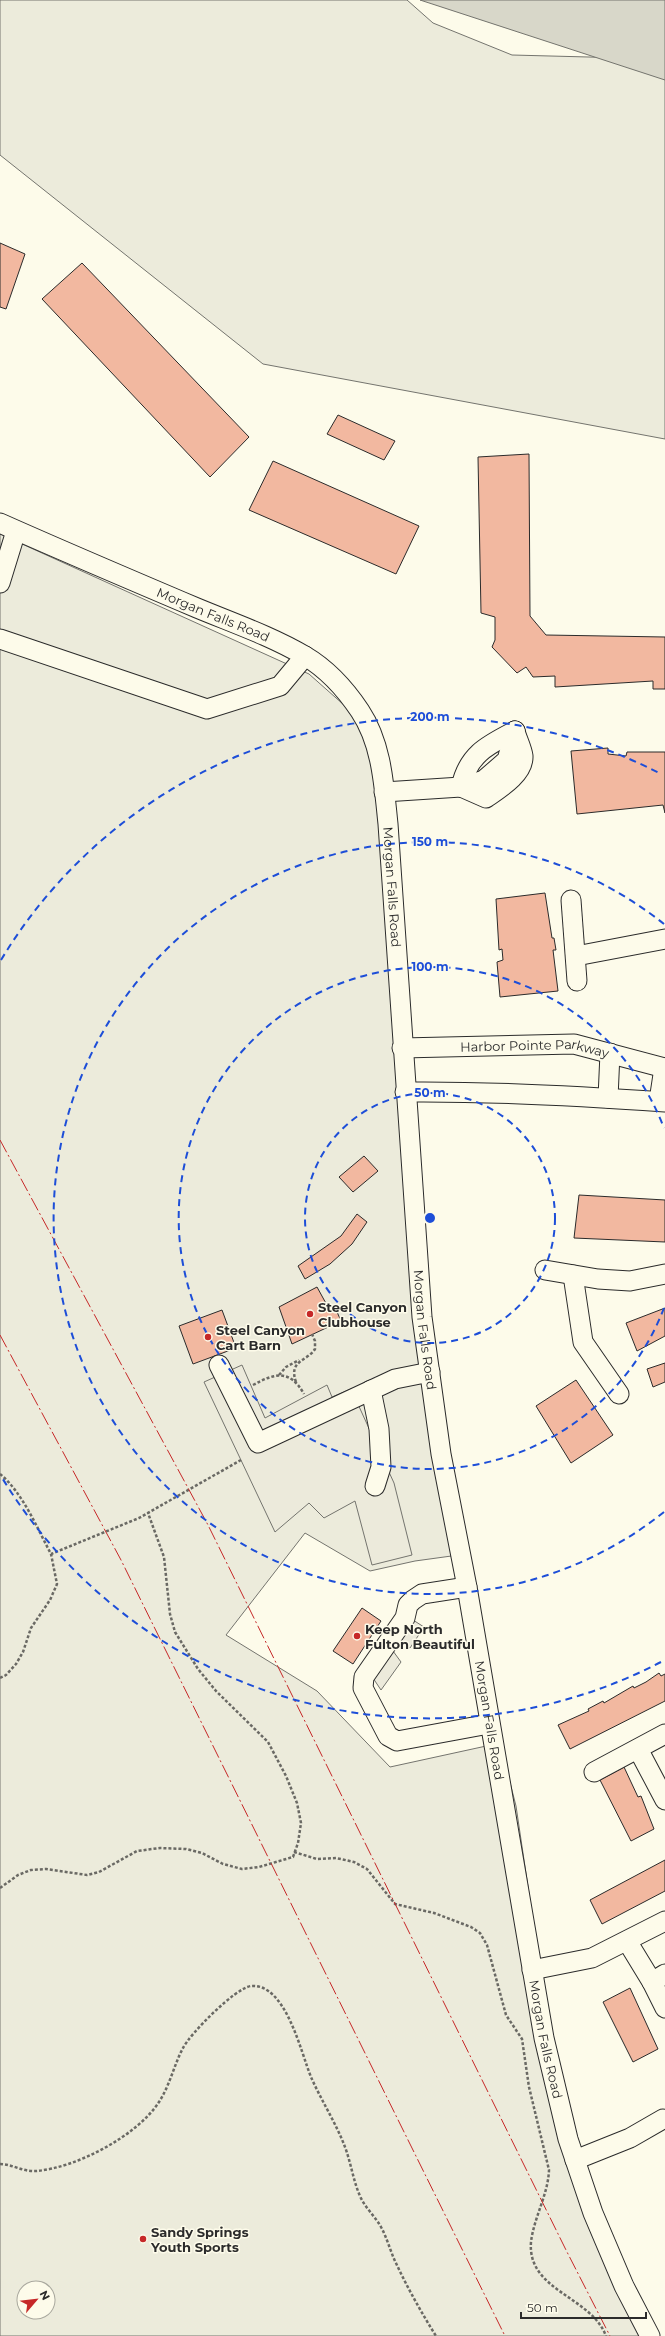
<svg xmlns="http://www.w3.org/2000/svg" width="665" height="2336" font-family="Montserrat,sans-serif">
  <style>
    .green { fill: #ecebdb; stroke: #74746e; fill-rule: evenodd }
    .parking { fill: #eceadb; stroke: #74746e }
    .water { fill: #d8d7c9; stroke: #74746e }
    .building { fill: #f2b8a0; stroke: #2b2b2b }
    .lines { fill: none; stroke-linecap: round; stroke-linejoin: round }
    .minor-casing { stroke: #2b2b2b; stroke-width: 21 }
    .path { stroke: #6a6964; stroke-width: 2.5; stroke-dasharray: 3 2; stroke-linecap: butt }
    .minor { stroke: #fdfbea; stroke-width: 19 }
    .power { stroke: #c62828; stroke-width: 1; stroke-dasharray: 14 3 2 3; stroke-linecap: butt }
    .ring { fill: none; stroke: #1d4ed8; stroke-width: 2; stroke-dasharray: 7 5 }
    .poi-dot { fill: #c62828; stroke: #fdfbea; stroke-width: 1.5 }
    .labels { text-anchor: middle; dominant-baseline: central; stroke-width: 3; stroke-linejoin: round; paint-order: stroke }
    .street-label { font-size: 13px; fill: #2b2b2b; stroke: #fdfbea }
    .poi-label { font-size: 13px; font-weight: bold; fill: #2b2b2b; stroke: #fdfbea; text-anchor: start }
    .centre { fill: #1d4ed8; stroke: #fdfbea; stroke-width: 2 }
    .ring-label { font-size: 12px; text-anchor: middle; font-weight: bold; fill: #1d4ed8; stroke: #fdfbea; stroke-width: 3; stroke-linejoin: round; paint-order: stroke }
  </style>
  <rect width="100%" height="100%" fill="#fdfbea"/>
  <g class="green">
    <polygon points="0,0 407,0 433,23 512,55 665,59 665,439 263,364 0,155"/>
    <path d="M0,534l309,140 70,62 32,479 55,339 -51,7 -45,10 -65,-38 -79,102 91,56 73,76 110,-24 16,63 48,323 92,207h-656zM24,2288h24v24h-24z"/>
  </g>
  <g class="parking">
    <polygon points="242,1365 265,1418 327,1385 332,1397 351,1389 394,1483 412,1555 372,1565 355,1501 324,1518 309,1503 275,1532 204,1382"/>
    <polygon points="413,1620 424,1627 410,1648 400,1641"/>
    <polygon points="393,1651 401,1662 381,1690 373,1678"/>
  </g>
  <polygon class="water" points="420,0 665,0 665,80"/>
  <g class="building">
    <polygon points="0,243 25,254 6,309 0,307"/>
    <polygon points="82,263 249,437 210,477 42,299"/>
    <polygon points="338,415 395,441 384,460 327,434"/>
    <polygon points="529,454 530,616 546,635 665,637 665,689 653,689 653,681 555,687 555,676 533,677 526,667 517,673 492,647 495,640 495,617 481,613 478,457"/>
    <polygon points="273,461 419,526 396,574 249,510"/>
    <polygon points="608,748 608,754 626,756 627,752 665,752 665,813 663,805 577,814 571,751"/>
    <polygon points="545,893 552,938 554,938 556,950 553,950 558,991 500,997 497,962 503,960 502,949 499,950 496,899"/>
    <polygon points="364,1156 378,1171 353,1192 339,1177"/>
    <polygon points="579,1195 665,1200 665,1242 574,1238"/>
    <polygon points="357,1214 367,1222 352,1244 330,1264 305,1279 298,1266 341,1236"/>
    <polygon points="317,1287 328,1307 334,1305 341,1321 292,1344 279,1307"/>
    <polygon points="665,1308 665,1336 637,1351 626,1323"/>
    <polygon points="222,1310 236,1348 193,1364 179,1326"/>
    <polygon points="665,1363 665,1382 653,1387 647,1369"/>
    <polygon points="576,1380 613,1435 571,1463 536,1406"/>
    <polygon points="362,1608 381,1621 353,1664 333,1651"/>
    <polygon points="659,1673 661,1676 665,1674 665,1701 570,1749 558,1725 589,1711 588,1709 603,1701 604,1703 633,1686 634,1688 646,1682"/>
    <polygon points="624,1767 638,1797 641,1796 654,1829 631,1841 600,1780"/>
    <polygon points="665,1860 665,1891 602,1924 590,1900"/>
    <polygon points="630,1988 658,2049 633,2062 603,2002"/>
  </g>
  <g class="lines">
    <g class="minor-casing">
      <g id="minor">
        <path id="s1" d="M0,523c65,29 131,57 197,85 36,15 74,28 108,48 22,13 41,34 55,55 22,33 24,75 28,113l34,493 19,137 26,133 77,451 24,101 25,74 31,73 26,50"/>
        <polyline points="0,583 16,531"/>
        <polyline points="0,639 207,709 280,686 305,656"/>
        <path d="M461,787l25,11c13,-9 38,-24 37,-42 -1,-8 -6,-17 -8,-25"/>
        <path d="M461,787c7,-33 27,-42 54,-56"/>
        <polyline points="384,792 461,787 484,780 507,760 515,731"/>
        <polyline points="571,900 577,981"/>
        <polyline points="576,956 665,939"/>
        <path id="s2" d="M402,1048l172,-4 91,24"/>
        <path d="M405,1092c87,-1 173,4 260,10"/>
        <polyline points="608,1098 610,1053"/>
        <polyline points="659,1101 664,1068"/>
        <polyline points="545,1270 598,1279 630,1281 665,1274"/>
        <polyline points="573,1275 583,1342 619,1394"/>
        <polyline points="219,1365 258,1443 395,1379 430,1372"/>
        <polyline points="371,1390 379,1429 381,1467 375,1486"/>
        <polyline points="467,1587 422,1594 413,1600 408,1605 405,1618 364,1677 363,1688 388,1736 397,1741 489,1724"/>
        <polyline points="638,1749 665,1800"/>
        <polyline points="594,1772 665,1734"/>
        <polyline points="627,1941 652,1982 665,1974"/>
        <polyline points="532,1970 592,1958 665,1921"/>
        <polyline points="652,1982 665,2008"/>
        <polyline points="575,2160 630,2138 663,2119"/>
      </g>
    </g>
    <g class="path">
      <polyline points="279,1375 286,1367 299,1360"/>
      <path d="M296,1382c-8,-22 12,-21 19,-33v-8l-3,-7"/>
      <path d="M253,1385c22,-12 37,-16 51,9"/>
      <path d="M0,1474c23,19 37,54 51,80l88,-36 102,-58"/>
      <polyline points="0,1678 6,1675 16,1664 23,1652 31,1628 50,1600 57,1584 51,1554"/>
      <path d="M294,1852l23,7 19,-1 18,4 13,7 28,35 39,9 37,14 9,6 7,12 19,70 16,24 7,48 20,83c-1,25 -15,47 -18,72 -4,49 60,54 75,94"/>
      <polyline points="0,1888 18,1875 31,1870 46,1869 87,1875 99,1872 137,1851 160,1848 186,1849 202,1853 223,1864 242,1869 259,1867 293,1857 298,1843 301,1823 297,1803 286,1776 268,1742 216,1691 198,1669 175,1632 170,1614 164,1557 148,1513"/>
      <path d="M0,2164c12,0 23,8 36,7 40,-3 101,-35 123,-69 11,-17 15,-37 24,-54 7,-14 52,-60 68,-62 35,-3 50,67 60,91 10,23 25,46 34,70 6,16 8,33 15,49 5,12 15,20 21,31 6,11 9,23 14,34 12,26 26,51 41,75"/>
    </g>
    <use href="#minor" class="minor"/>
    <g class="power">
      <polyline points="0,1140 208,1525 566,2250 610,2336"/>
      <polyline points="0,1335 121,1560 505,2336"/>
    </g>
  </g>
  <g class="ring">
    <circle cx="430" cy="1218" r="125"/>
    <path d="M664 1308A251 251 0 1 1 664 1128"/>
    <path d="M664 1512A376 376 0 1 1 664 924"/>
    <path d="M661 1662A501 501 0 0 1 1 1476M1 960A501 501 0 0 1 661 774"/>
  </g>
  <g class="poi-dot">
    <circle cx="310" cy="1314" r="4"/>
    <circle cx="208" cy="1337" r="4"/>
    <circle cx="357" cy="1636" r="4"/>
    <circle cx="143" cy="2239" r="4"/>
  </g>
  <g class="labels">
    <g class="street-label">
      <text stroke="none"><textPath href="#s1" startOffset="232">Morgan Falls Road</textPath></text>
      <text stroke="none"><textPath href="#s1" startOffset="592">Morgan Falls Road</textPath></text>
      <text stroke="none"><textPath href="#s2" startOffset="133">Harbor Pointe Parkway</textPath></text>
      <text stroke="none"><textPath href="#s1" startOffset="1036">Morgan Falls Road</textPath></text>
      <text stroke="none"><textPath href="#s1" startOffset="1432">Morgan Falls Road</textPath></text>
      <text stroke="none"><textPath href="#s1" startOffset="1756">Morgan Falls Road</textPath></text>
    </g>
    <g class="poi-label">
      <text x="318" y="1307">Steel Canyon<tspan x="318" dy="15">Clubhouse</tspan></text>
      <text x="216" y="1330">Steel Canyon<tspan x="216" dy="15">Cart Barn</tspan></text>
      <text x="365" y="1629">Keep North<tspan x="365" dy="15">Fulton Beautiful</tspan></text>
      <text x="151" y="2232">Sandy Springs<tspan x="151" dy="15">Youth Sports</tspan></text>
    </g>
  </g>
  <circle cx="430" cy="1218" r="6" class="centre"/>
  <g class="ring-label">
    <text x="430" y="721">200 m</text>
    <text x="430" y="846">150 m</text>
    <text x="430" y="971">100 m</text>
    <text x="430" y="1097">50 m</text>
  </g>
  <g transform="translate(36 2300) rotate(62)"><circle r="19" fill="#fdfbea" stroke="#a9a89e"/>
  <path d="M0-3L7 15L0 10L-7 15Z" fill="#c62828"/>
  <text y="-6" font-size="11" font-weight="bold" text-anchor="middle" fill="#2b2b2b">N</text>
  </g>
  <path d="M521 2312v6h125v-6" fill="none" stroke="#2b2b2b" stroke-width="2"/>
  <text x="527" y="2312" font-size="12" fill="#2b2b2b" stroke="#fdfbea" stroke-width="3" paint-order="stroke">50 m</text>
</svg>
